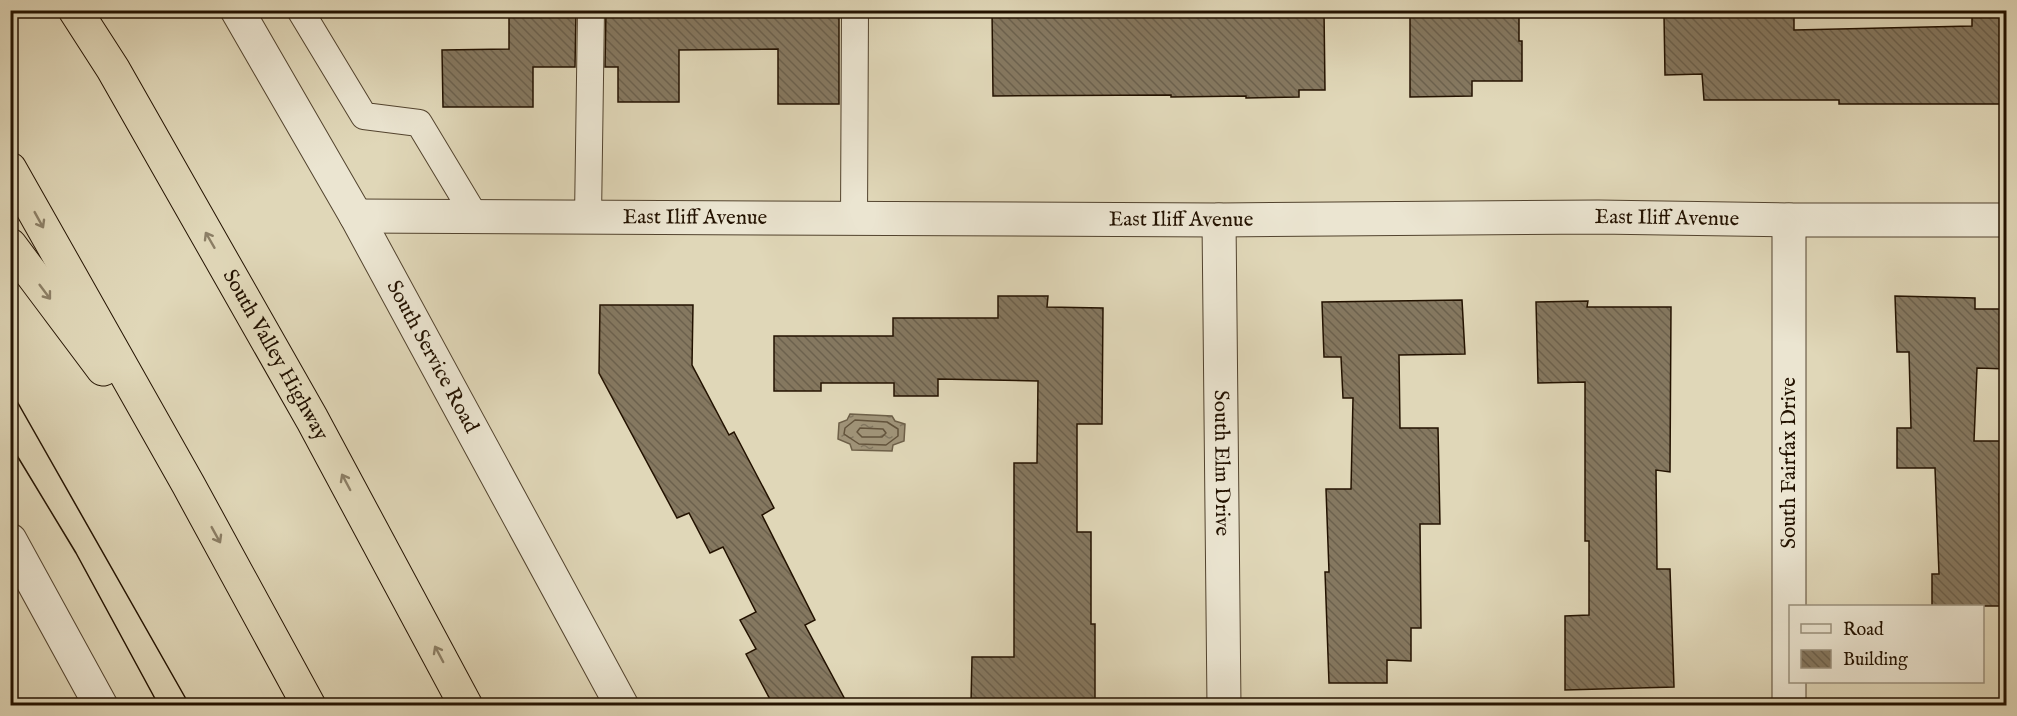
<svg xmlns="http://www.w3.org/2000/svg" width="2017" height="716" font-family="'IM FELL English',serif">
  <style>
    .water { fill: url(#water-ripples); stroke: #6e6049; stroke-width: 1.5 }
    .lines { fill: none; stroke-linecap: round; stroke-linejoin: round }
    .shore { stroke: #62533c; stroke-width: 1.5 }
    .building { fill: url(#building-back-hatch); stroke: #231200; stroke-width: 1.5 }
    .service-casing { stroke: #52432e; stroke-width: 28 }
    .minor-casing { stroke: #52432e; stroke-width: 35 }
    .tertiary-casing { stroke: #52432e; stroke-width: 35 }
    .motorway-casing { stroke: #231200; stroke-width: 35 }
    .service { stroke: #ebe5d1; stroke-width: 26 }
    .minor { stroke: #ebe5d1; stroke-width: 33 }
    .tertiary { stroke: #ebe5d1; stroke-width: 33 }
    .motorway { stroke: #e0d7b8; stroke-width: 33 }
    .tram { stroke: #231200; stroke-width: 1.5 }
    .oneway { stroke: #8b7e65 }
    .labels { text-anchor: middle; dominant-baseline: central; stroke-width: 6; stroke-linejoin: round; paint-order: stroke }
    .street-label { font-size: 21px; fill: #231200; stroke: #ebe5d1 }
  </style>
  <defs>
    <pattern id="water-ripples" width="26" height="14" patternUnits="userSpaceOnUse" patternTransform="scale(1.5)"><rect width="26" height="14" fill="#a09479"/><path d="M2 4q2-2 4 0t4 0M15 11q2-2 4 0t4 0" fill="none" stroke="#827761"/></pattern>
    <pattern id="building-back-hatch" width="6" height="6" patternUnits="userSpaceOnUse" patternTransform="scale(1.5)"><rect width="6" height="6" fill="#857860"/><path d="M-1 5l2 2M0 0l6 6M5-1l2 2" fill="none" stroke="#6c614d"/></pattern>
  </defs>
  <rect width="100%" height="100%" fill="#e0d7b8"/>
  <filter id="stains"><feTurbulence type="fractalNoise" baseFrequency=".00333" numOctaves="4"/><feColorMatrix values="0 0 0 0 .2 0 0 0 0 .09 0 0 0 0 .02 0 0 0 .5 -.17"/></filter>
  <radialGradient id="worn" r=".72"><stop offset=".6" stop-color="#630" stop-opacity="0"/><stop offset="1" stop-color="#630" stop-opacity=".3"/></radialGradient>
  <polygon class="water" points="850,414 892,416 895,421 905,424 904,441 893,445 892,451 852,450 850,444 838,439 839,423 847,420"/>
  <g class="lines">
    <g class="shore">
      <polygon points="855,420 887,422 898,429 898,436 886,445 859,444 844,434 845,428"/>
      <polygon points="860,428 883,429 886,433 882,437 862,437 857,432"/>
    </g>
  </g>
  <g class="building">
    <polygon points="509,10 576,10 575,67 533,67 533,107 443,107 442,50 509,49"/>
    <polygon points="606,10 839,10 839,104 778,104 778,49 679,50 679,102 618,102 618,67 605,67"/>
    <polygon points="992,10 1324,10 1325,90 1299,90 1299,97 1246,98 1246,96 1171,97 1171,95 993,96"/>
    <polygon points="1470,10 1519,10 1519,41 1522,41 1522,81 1472,81 1472,96 1410,97 1410,16 1470,15"/>
    <polygon points="1704,10 1794,10 1794,30 1972,26 1972,10 2007,10 2007,104 1839,104 1839,100 1704,100 1702,74 1665,75 1664,15 1704,14"/>
    <polygon points="998,296 1048,296 1047,307 1103,308 1102,424 1077,424 1077,532 1091,532 1091,624 1095,624 1095,705 971,704 972,657 1014,657 1014,463 1037,463 1038,381 938,379 938,396 894,396 894,383 821,383 821,391 774,391 774,336 893,336 893,318 998,318"/>
    <polygon points="1895,296 1975,298 1975,309 2007,309 2007,369 1977,368 1974,441 2007,441 2007,494 1999,494 2003,606 1932,606 1932,574 1939,574 1935,468 1897,468 1897,428 1911,428 1909,352 1897,352"/>
    <polygon points="1462,300 1465,354 1399,355 1400,428 1438,428 1440,524 1420,524 1421,628 1411,628 1411,661 1387,660 1387,683 1329,683 1325,572 1329,572 1326,489 1351,489 1353,398 1343,398 1341,357 1324,357 1322,302"/>
    <polygon points="1588,301 1587,307 1671,307 1670,472 1656,470 1657,569 1670,569 1674,687 1565,690 1565,616 1589,615 1589,541 1585,541 1585,382 1538,383 1536,302"/>
    <polygon points="600,305 693,305 692,365 729,435 734,432 774,508 762,515 815,620 805,625 848,705 773,705 746,654 756,649 740,620 756,612 723,547 710,553 689,513 677,518 599,373"/>
  </g>
  <g class="lines">
    <g class="service-casing">
      <g id="service">
        <polyline points="300,10 364,116 419,123 475,216"/>
        <polyline points="588,217 591,10"/>
        <polyline points="854,218 855,10"/>
      </g>
    </g>
    <g class="minor-casing">
      <g id="minor">
        <path id="s1" d="M356,216l863,4 379,-3 191,3h217"/>
        <path id="s2" d="M1219,220l5,486"/>
        <polyline points="1789,220 1789,706"/>
        <polyline points="10,540 101,706"/>
      </g>
    </g>
    <g class="tertiary-casing">
      <g id="tertiary">
        <path id="s3" d="M237,10l119,206 266,490"/>
      </g>
    </g>
    <g class="motorway-casing">
      <g id="motorway">
        <path id="s4" d="M75,10l38,59 199,350 154,287"/>
        <polyline points="10,169 188,484 309,706"/>
        <polyline points="10,245 103,369"/>
      </g>
    </g>
    <use href="#service" class="service"/>
    <use href="#minor" class="minor"/>
    <use href="#tertiary" class="tertiary"/>
    <use href="#motorway" class="motorway"/>
    <g class="tram">
      <polyline points="10,389 190,706"/>
      <polyline points="10,444 76,553 159,706"/>
    </g>
  </g>
  <defs><path id="oneway-shaft" d="M-6 0H5M1.5-3L5.5 0L1.5 3" fill="none" stroke-width="1.6" stroke-linecap="round" stroke-linejoin="round" transform="scale(1.5)"/></defs>
  <g class="oneway">
    <use href="#oneway-shaft" transform="translate(39 220) rotate(61)"/>
    <use href="#oneway-shaft" transform="translate(210 240) rotate(-120)"/>
    <use href="#oneway-shaft" transform="translate(45 292) rotate(53)"/>
    <use href="#oneway-shaft" transform="translate(346 482) rotate(-118)"/>
    <use href="#oneway-shaft" transform="translate(216 535) rotate(61)"/>
    <use href="#oneway-shaft" transform="translate(439 654) rotate(-118)"/>
  </g>
  <g class="labels">
    <g class="street-label">
      <text stroke="none"><textPath href="#s1" startOffset="339">East Iliff Avenue</textPath></text>
      <text stroke="none"><textPath href="#s1" startOffset="1311">East Iliff Avenue</textPath></text>
      <text stroke="none"><textPath href="#s1" startOffset="825">East Iliff Avenue</textPath></text>
      <text stroke="none"><textPath href="#s4" startOffset="399">South Valley Highway</textPath></text>
      <text stroke="none"><textPath href="#s3" startOffset="398">South Service Road</textPath></text>
      <text stroke="none"><textPath href="#s2" startOffset="243">South Elm Drive</textPath></text>
      <text transform="translate(1789 463) rotate(-90)">South Fairfax Drive</text>
    </g>
  </g>
  <rect width="2017" height="716" fill="none" stroke="#e0d7b8" stroke-width="36"/>
  <rect x="12" y="12" width="1993" height="692" fill="none" stroke="#231200" stroke-width="3"/>
  <rect x="18" y="18" width="1981" height="680" fill="none" stroke="#231200" stroke-width="1.5"/>
  <rect x="1789" y="605" width="195" height="78" fill="#ebe5d1" stroke="#9b917d" stroke-width="1.5"/>
  <rect x="1801" y="624" width="30" height="9" fill="#ebe5d1" stroke="#9b917d" stroke-width="1.5"/>
  <text x="1843" y="635" font-size="18" fill="#231200">Road</text>
  <rect x="1801" y="650" width="30" height="18" fill="url(#building-back-hatch)" stroke="#9b917d" stroke-width="1.5"/>
  <text x="1843" y="665" font-size="18" fill="#231200">Building</text>
  <rect width="100%" height="100%" filter="url(#stains)"/>
  <rect width="100%" height="100%" fill="url(#worn)"/>
</svg>
